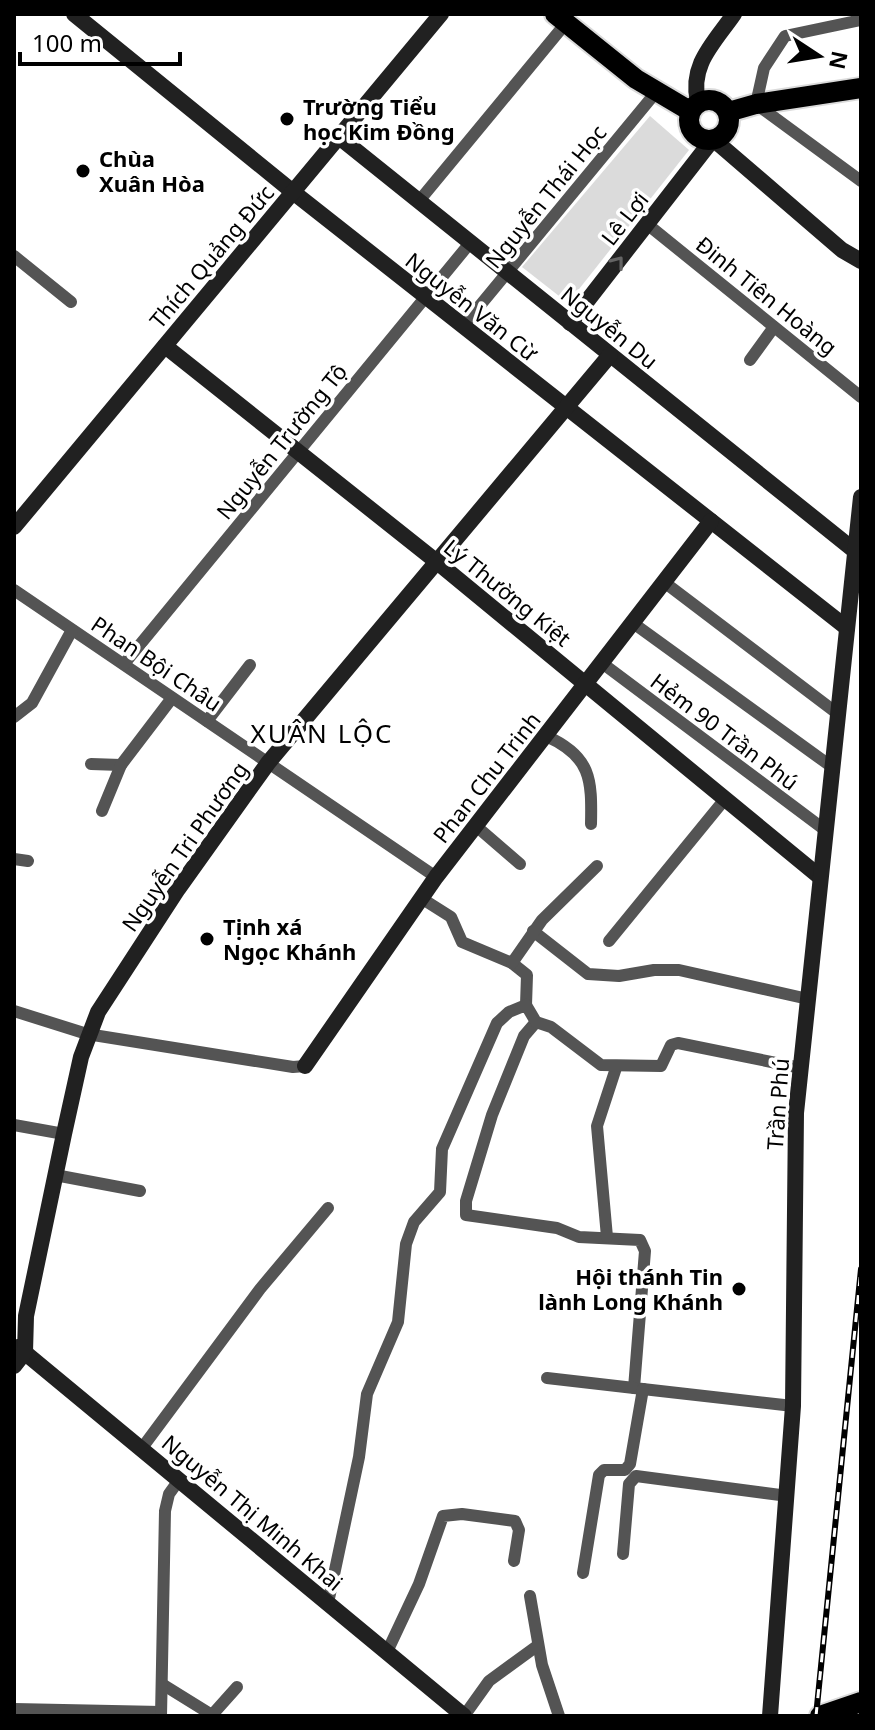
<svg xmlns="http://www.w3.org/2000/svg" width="875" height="1730" font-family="'Noto Sans',sans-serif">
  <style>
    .green { fill: #dbdbdb }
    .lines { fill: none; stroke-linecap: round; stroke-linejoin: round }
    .primary-casing { stroke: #dbdbdb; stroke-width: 24 }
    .street { stroke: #545454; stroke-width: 12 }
    .secondary { stroke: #212121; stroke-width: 16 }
    .primary { stroke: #000; stroke-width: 20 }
    .rail-casing { stroke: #000; stroke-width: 6 }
    .rail { stroke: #fff; stroke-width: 3; stroke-dasharray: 9; stroke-linecap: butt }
    .oneway { stroke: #646464 }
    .poi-dot { fill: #000; stroke: #fff; stroke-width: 3 }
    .labels { text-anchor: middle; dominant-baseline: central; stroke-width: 7; stroke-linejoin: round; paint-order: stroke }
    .poi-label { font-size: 22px; font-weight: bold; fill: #000; stroke: #fff; text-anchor: start }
    .street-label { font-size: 22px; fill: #000; stroke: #fff }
    .quarter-label { font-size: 26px; letter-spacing: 2px; fill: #000; stroke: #fff }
  </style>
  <rect width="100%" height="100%" fill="#fff"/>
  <polygon class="green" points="650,116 689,150 568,303 522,267"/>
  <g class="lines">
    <g class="primary-casing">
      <g id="primary">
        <polyline points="555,14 636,79 690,111"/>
        <circle cx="709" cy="120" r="20"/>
        <polyline points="728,112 756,104 861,88"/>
        <polyline points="820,1716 861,1702"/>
      </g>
    </g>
    <g class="street">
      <polyline points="861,20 785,36 764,68 756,104 861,181"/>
      <polyline points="419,201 566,23"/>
      <polyline points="647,224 861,397"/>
      <polyline points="14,256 71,302"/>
      <polyline points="463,326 657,91"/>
      <polyline points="750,360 774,327"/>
      <polyline points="664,582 838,714"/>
      <polyline points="14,590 436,877"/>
      <polyline points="633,623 832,767"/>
      <polyline points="602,663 825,830"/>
      <polyline points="124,664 470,243"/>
      <polyline points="14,717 32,703 72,630"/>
      <polyline points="207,721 250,665"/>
      <path d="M546,736c45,20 46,43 45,88"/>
      <polyline points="91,764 121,765"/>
      <polyline points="102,811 121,765 172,698"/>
      <polyline points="476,826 520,864"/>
      <polyline points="14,859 28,861"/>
      <polyline points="421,898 451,917 462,942 512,963 527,975 526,1005"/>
      <polyline points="533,931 588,974 619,976 654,970 679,970 808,999"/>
      <polyline points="609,941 725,799"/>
      <polyline points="512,963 542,920 597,866"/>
      <polyline points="14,1011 87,1034 293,1067 305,1066"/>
      <polyline points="536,1022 524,1036 492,1115 466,1201 466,1215 557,1228 579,1237 640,1240 645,1251 634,1388 793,1406"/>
      <polyline points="14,1125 64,1134"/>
      <polyline points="55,1175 140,1191"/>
      <polyline points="607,1237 597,1126 616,1068"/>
      <polyline points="547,1378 634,1388"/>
      <polyline points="142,1448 260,1289 328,1208"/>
      <polyline points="623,1554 629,1484 636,1476 788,1496"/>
      <polyline points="583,1573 599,1475 604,1470 625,1470 630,1464 643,1389"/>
      <polyline points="530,1596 542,1665 559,1716"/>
      <polyline points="328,1603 359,1457 367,1394 398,1322 406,1244 414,1222 440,1192 442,1149 497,1023 509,1012 526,1005 536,1022 551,1027 601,1065 661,1066 671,1045 678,1043 801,1068"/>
      <polyline points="387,1652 419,1584 443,1516 462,1514 515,1521 519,1530 514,1561"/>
      <polyline points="162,1684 212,1715 237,1687"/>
      <polyline points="14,1709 161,1712"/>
      <polyline points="161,1716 165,1511 169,1494 179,1480"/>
      <polyline points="464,1716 489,1681 537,1646"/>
    </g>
    <g class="secondary">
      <polyline points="74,14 293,192 847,628"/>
      <path d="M698,102c-9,-37 16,-59 36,-88"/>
      <polyline points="339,137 855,551"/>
      <polyline points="570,323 713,139 842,250 861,261"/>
      <polyline points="165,346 437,562 820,877"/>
      <polyline points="14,527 441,14"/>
      <polyline points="305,1066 436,877 711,521"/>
      <polyline points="18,1347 464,1716"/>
      <polyline points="14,1366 25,1352 26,1316 64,1134 81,1057 98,1012 178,889 268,763 610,355"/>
      <polyline points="770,1716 793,1406 796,1113 861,497"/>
    </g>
    <use href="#primary" class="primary"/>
    <g class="rail-casing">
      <polyline id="rail" points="816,1716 861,1269"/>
    </g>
    <use href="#rail" class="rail"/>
  </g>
  <defs><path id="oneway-chevron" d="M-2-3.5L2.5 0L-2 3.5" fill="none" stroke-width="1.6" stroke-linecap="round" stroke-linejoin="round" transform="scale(2)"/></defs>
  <use class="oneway" href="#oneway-chevron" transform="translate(618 262) rotate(-52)"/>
  <g class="poi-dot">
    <circle cx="287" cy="119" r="8"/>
    <circle cx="83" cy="171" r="8"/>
    <circle cx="207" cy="939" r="8"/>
    <circle cx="739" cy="1289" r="8"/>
  </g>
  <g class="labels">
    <g class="poi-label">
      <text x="303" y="106">Trường Tiểu<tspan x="303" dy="25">học Kim Đồng</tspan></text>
      <text x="99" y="158">Chùa<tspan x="99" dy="25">Xuân Hòa</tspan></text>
      <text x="223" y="926">Tịnh xá<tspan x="223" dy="25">Ngọc Khánh</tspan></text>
      <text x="723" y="1276" text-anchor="end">Hội thánh Tin<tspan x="723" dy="25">lành Long Khánh</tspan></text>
    </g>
    <g class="street-label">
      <text transform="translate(545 196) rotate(-51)">Nguyễn Thái Học</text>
      <text transform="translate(624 218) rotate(-52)">Lê Lợi</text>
      <text transform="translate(211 256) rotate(-50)">Thích Quảng Đức</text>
      <text transform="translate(767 295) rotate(39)">Đinh Tiên Hoàng</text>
      <text transform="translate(472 306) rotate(38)">Nguyễn Văn Cừ</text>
      <text transform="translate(610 327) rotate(39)">Nguyễn Du</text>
      <text transform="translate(281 441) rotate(-51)">Nguyễn Trường Tộ</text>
      <text transform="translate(508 592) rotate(39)">Lý Thường Kiệt</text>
      <text transform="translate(157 663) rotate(34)">Phan Bội Châu</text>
      <text transform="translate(725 731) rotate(37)">Hẻm 90 Trần Phú</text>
      <text transform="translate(486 777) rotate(-52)">Phan Chu Trinh</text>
      <text transform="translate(184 846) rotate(-55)">Nguyễn Tri Phương</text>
      <text transform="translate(777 1104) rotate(-86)">Trần Phú</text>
      <text transform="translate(253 1512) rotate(40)">Nguyễn Thị Minh Khai</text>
    </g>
    <g class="quarter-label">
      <text x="322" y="733">XUÂN LỘC</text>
    </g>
  </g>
  <rect width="875" height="1730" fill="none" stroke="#000000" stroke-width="32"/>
  <g transform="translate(819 56) rotate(102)" stroke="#ffffff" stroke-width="6" paint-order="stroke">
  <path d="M0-6L14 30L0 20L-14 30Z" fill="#000000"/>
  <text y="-12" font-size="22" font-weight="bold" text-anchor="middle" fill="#000000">N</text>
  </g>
  <path d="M20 52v12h160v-12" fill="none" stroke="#000000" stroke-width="4"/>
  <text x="32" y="52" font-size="24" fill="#000000" stroke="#ffffff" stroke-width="6" paint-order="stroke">100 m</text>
</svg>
